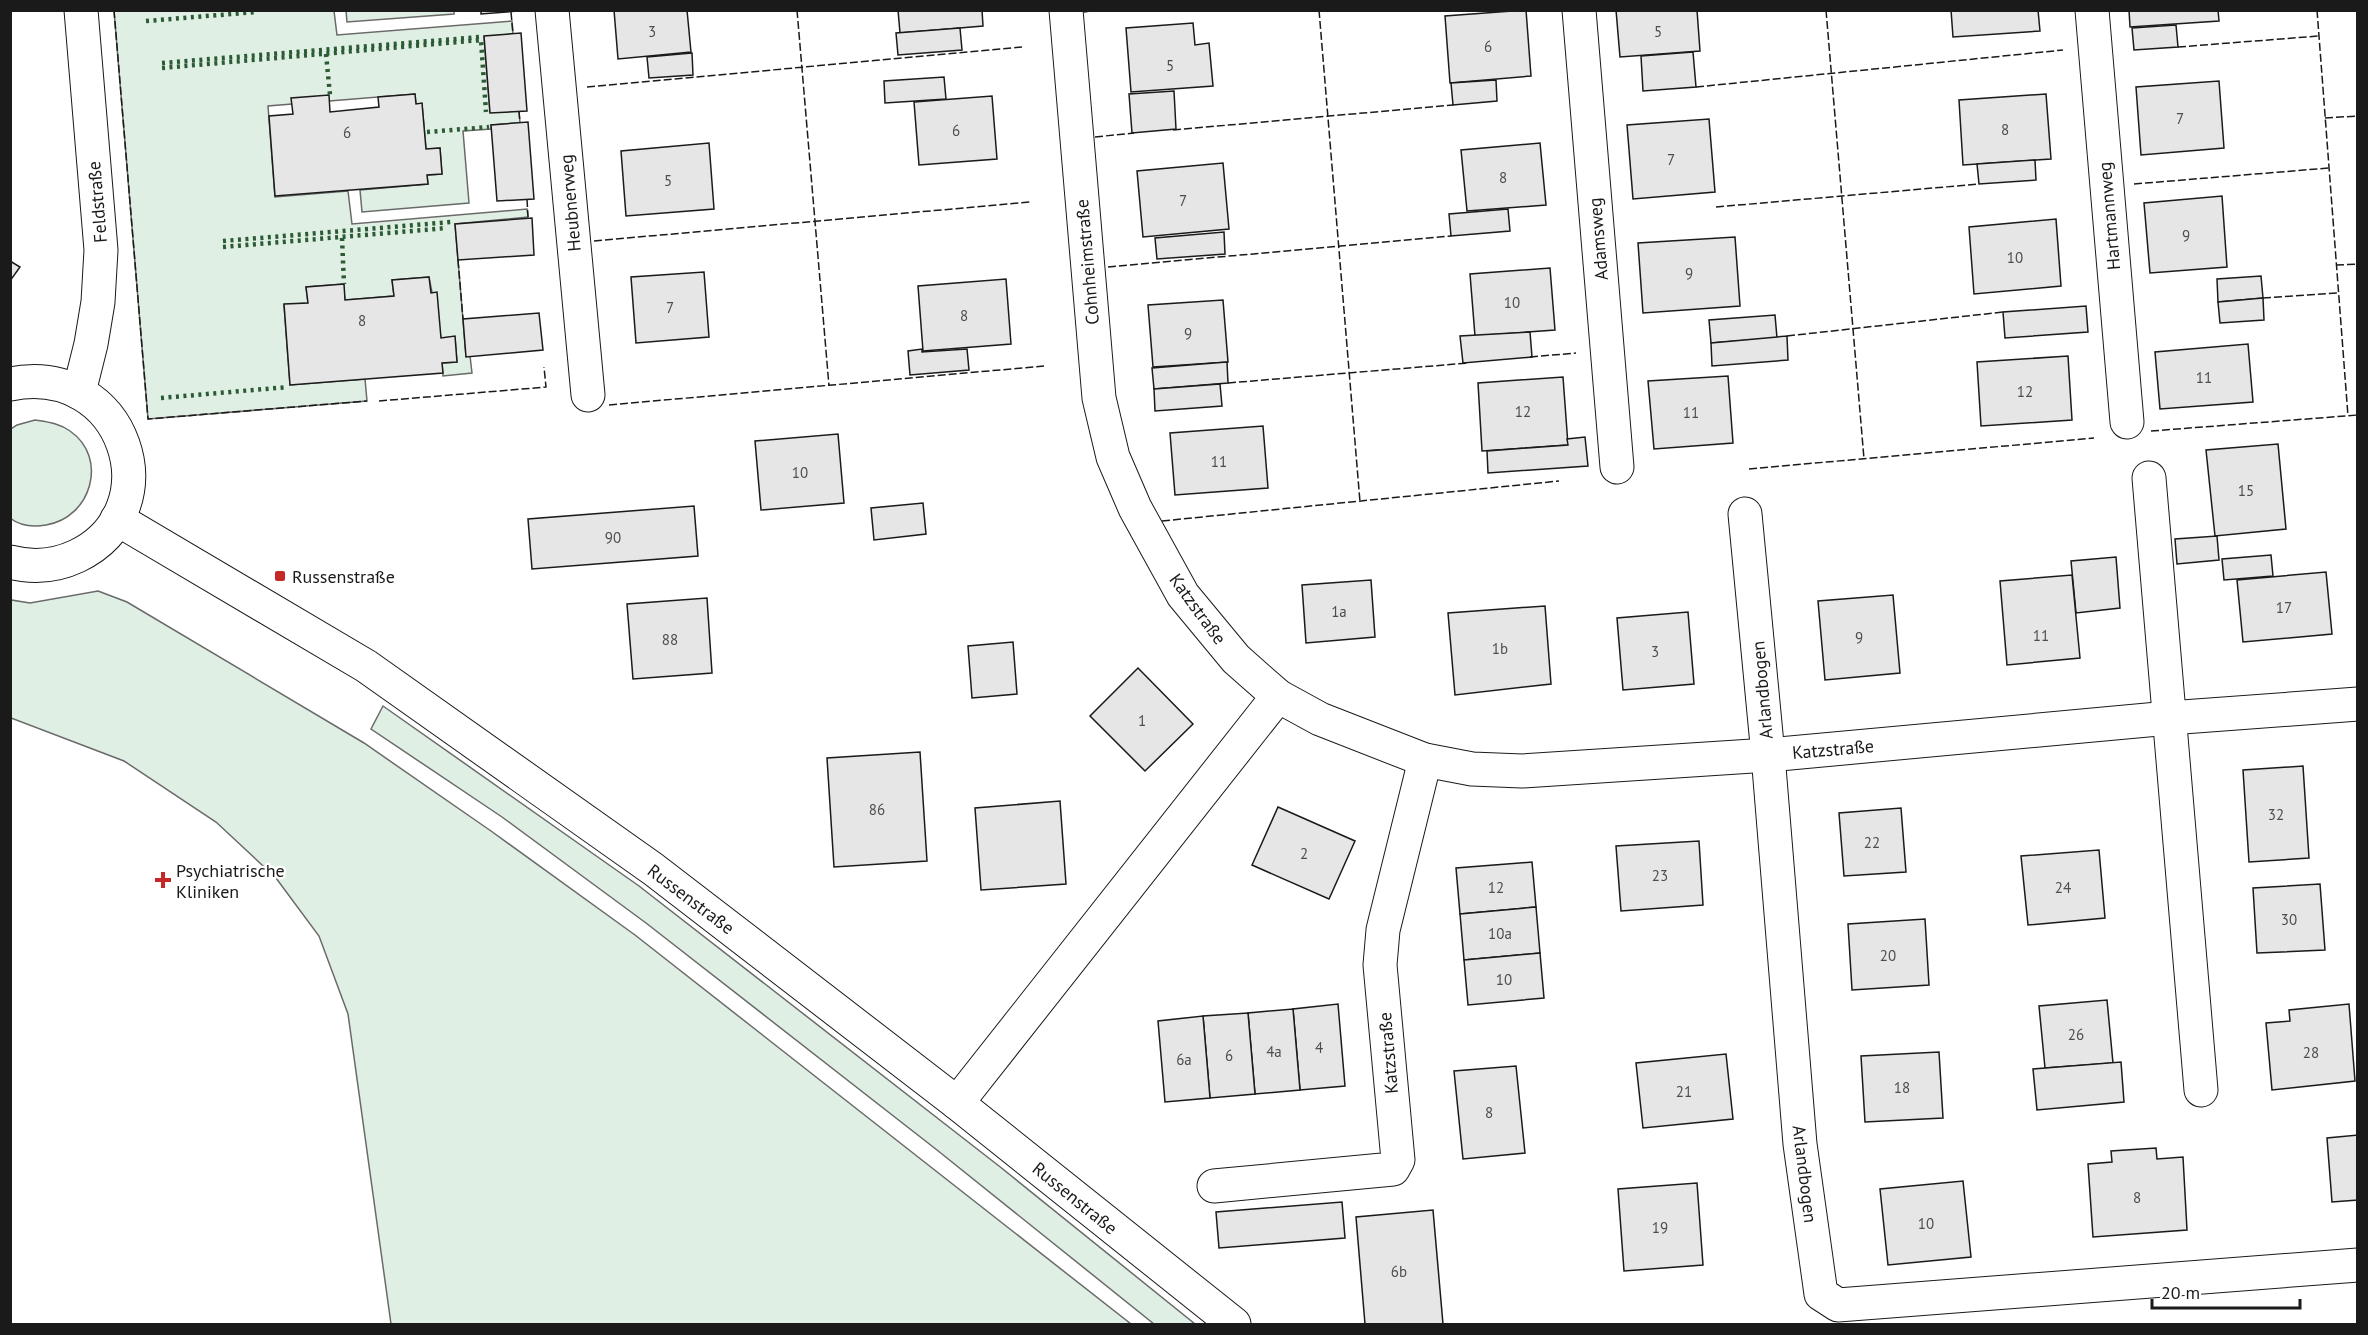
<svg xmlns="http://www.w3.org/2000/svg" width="2368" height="1335" font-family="'PT Sans',sans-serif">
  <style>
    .green { fill: #e0efe3; stroke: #6a6a6a; stroke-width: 1.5 }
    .building { fill: #e6e6e6; stroke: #1a1a1a; stroke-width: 1.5 }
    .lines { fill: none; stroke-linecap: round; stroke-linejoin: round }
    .minor-casing { stroke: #1a1a1a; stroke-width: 35 }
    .minor { stroke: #fff; stroke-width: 33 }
    .hedge { stroke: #2b5a34; stroke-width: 4.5; stroke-dasharray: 3 4.5; stroke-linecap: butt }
    .fence { stroke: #1a1a1a; stroke-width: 1.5; stroke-dasharray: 8 3; stroke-linecap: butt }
    .poi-dot { fill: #c62828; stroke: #fff; stroke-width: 2 }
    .labels { text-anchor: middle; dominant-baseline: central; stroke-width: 4.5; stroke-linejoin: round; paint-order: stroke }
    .number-label { font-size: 15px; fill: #4d4d4d }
    .street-label { font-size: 18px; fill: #1a1a1a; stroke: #fff }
    .poi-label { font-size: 18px; fill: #1a1a1a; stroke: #fff; text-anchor: start }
  </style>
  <rect width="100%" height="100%" fill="#fff"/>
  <g class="green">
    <polygon points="114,11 334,11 337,35 512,21 513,34 484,37 490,112 519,111 520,123 491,125 491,129 463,131 469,203 362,212 360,190 428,184 427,175 442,174 440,148 426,149 422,104 416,104 415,94 268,106 275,197 348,191 352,224 527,209 528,217 455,224 466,356 470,356 472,373 443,376 442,363 457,362 455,337 441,338 429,277 392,280 394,296 345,300 343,284 306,287 308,303 284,305 290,385 365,379 367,401 148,419"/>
    <polygon points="454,11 454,14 347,22 346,11"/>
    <path d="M35,420c13,2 24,3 35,11 39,27 21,87 -24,94 -12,2 -26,1 -36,-7l1,-89 6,-4z"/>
    <polygon points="98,591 127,602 364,743 491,831 635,935 1131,1324 391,1324 348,1014 319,936 276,878 216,822 124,761 11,718 11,600 30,603"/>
    <polygon points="383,706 639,886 999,1166 1195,1324 1154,1324 937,1150 646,923 502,817 371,729"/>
  </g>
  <g class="building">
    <polygon points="481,10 518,10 518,11 481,14"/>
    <polygon points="614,10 687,10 691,52 618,59"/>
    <polygon points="898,10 982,10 983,26 900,33"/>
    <polygon points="1526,10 1531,76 1450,83 1445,16"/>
    <polygon points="1616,10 1697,10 1700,51 1620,57"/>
    <polygon points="1951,10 2038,10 2040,31 1953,37"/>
    <polygon points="2129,10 2218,10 2219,21 2130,27"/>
    <polygon points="1193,23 1195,45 1209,43 1213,86 1131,92 1126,28"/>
    <polygon points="2176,25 2178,47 2134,50 2132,28"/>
    <polygon points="960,28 962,50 898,55 896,33"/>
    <polygon points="521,33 527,111 490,113 484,36"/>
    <polygon points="1693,52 1696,87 1643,91 1641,56"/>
    <polygon points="692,53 693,75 649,78 647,57"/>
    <polygon points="944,77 946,99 885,103 884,81"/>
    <polygon points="1496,80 1497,101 1453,105 1451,83"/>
    <polygon points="2219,81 2224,148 2141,155 2136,87"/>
    <polygon points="1174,91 1176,129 1132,133 1129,94"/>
    <polygon points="415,94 416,104 422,103 426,149 440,148 442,174 427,175 428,184 275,196 269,116 293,114 291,98 329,95 330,112 379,107 378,97"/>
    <polygon points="2046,94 2051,159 1963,165 1959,100"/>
    <polygon points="992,96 997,159 919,165 914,102"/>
    <polygon points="1709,119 1715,192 1633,199 1627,125"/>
    <polygon points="528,122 534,199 497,201 491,125"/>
    <polygon points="709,143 714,209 626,216 621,151"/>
    <polygon points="1540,143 1546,205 1467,211 1461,150"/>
    <polygon points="2035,160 2036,180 1979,184 1977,164"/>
    <polygon points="1223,163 1229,229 1143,237 1137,171"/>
    <polygon points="2222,196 2227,267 2150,273 2144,203"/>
    <polygon points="1508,209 1510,231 1451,236 1449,214"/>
    <polygon points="532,218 534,255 458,260 455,224"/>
    <polygon points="2056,219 2061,286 1974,294 1969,227"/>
    <polygon points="1224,232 1225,254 1157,259 1155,238"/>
    <polygon points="1735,237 1740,306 1643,313 1638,243"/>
    <polygon points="10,261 20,267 10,281"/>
    <polygon points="1550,268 1555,330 1475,336 1470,274"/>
    <polygon points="704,272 709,337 636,343 631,277"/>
    <polygon points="2261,276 2263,298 2218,302 2217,279"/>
    <polygon points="429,277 431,293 437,292 441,338 455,336 457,362 442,363 443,373 290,385 284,304 308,303 306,287 344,284 345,300 394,296 392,280"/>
    <polygon points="1006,279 1011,344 923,351 918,286"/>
    <polygon points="2263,298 2264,320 2220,323 2218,302"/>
    <polygon points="1223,300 1228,362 1153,367 1148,305"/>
    <polygon points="2086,306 2088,332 2005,338 2003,312"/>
    <polygon points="539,313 543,350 466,357 463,319"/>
    <polygon points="1775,315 1777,338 1711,343 1709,320"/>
    <polygon points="1530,332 1532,357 1463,363 1460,336"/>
    <polygon points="1787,336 1788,360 1712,366 1711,343"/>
    <polygon points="2248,344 2253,402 2160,409 2155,352"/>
    <polygon points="922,349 922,352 967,349 969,370 910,375 908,351"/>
    <polygon points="2068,356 2072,420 1981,426 1977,362"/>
    <polygon points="1227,362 1228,383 1154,389 1152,368"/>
    <polygon points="1728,376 1733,443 1654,449 1648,381"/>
    <polygon points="1563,377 1568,445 1482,451 1478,383"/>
    <polygon points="1220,384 1222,406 1155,411 1154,389"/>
    <polygon points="1263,426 1268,488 1175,495 1170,433"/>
    <polygon points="838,434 844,503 761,510 755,441"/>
    <polygon points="1585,437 1588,466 1488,473 1487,451 1568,445 1567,439"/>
    <polygon points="2278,444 2286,529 2215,536 2206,450"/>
    <polygon points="923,503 926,534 874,540 871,508"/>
    <polygon points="694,506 698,556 532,569 528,519"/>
    <polygon points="2217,536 2219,560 2177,564 2175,539"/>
    <polygon points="2271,555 2273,576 2224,580 2222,559"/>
    <polygon points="2116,557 2120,608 2076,613 2071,561"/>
    <polygon points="2326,572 2332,634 2243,642 2237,580"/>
    <polygon points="2072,575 2080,658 2007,665 2000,581"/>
    <polygon points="1371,580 1375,637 1306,643 1302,585"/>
    <polygon points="1893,595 1900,673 1825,680 1818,601"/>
    <polygon points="707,598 712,673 633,679 627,604"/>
    <polygon points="1545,606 1551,684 1455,695 1448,613"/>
    <polygon points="1688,612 1694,684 1623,690 1617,618"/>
    <polygon points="1013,642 1017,694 972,698 968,646"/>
    <polygon points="1138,668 1193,724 1145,771 1090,716"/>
    <polygon points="920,752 927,861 834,867 827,758"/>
    <polygon points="2303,766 2309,858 2249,862 2243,770"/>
    <polygon points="1060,801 1066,884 981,890 975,808"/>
    <polygon points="1278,807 1355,841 1329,899 1252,865"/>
    <polygon points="1901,808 1906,872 1844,876 1839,813"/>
    <polygon points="1699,841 1703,905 1621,911 1616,846"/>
    <polygon points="2099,850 2105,918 2028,925 2021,856"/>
    <polygon points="1532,862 1536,907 1460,914 1456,868"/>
    <polygon points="2320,884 2325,950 2257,953 2253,888"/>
    <polygon points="1536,907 1540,953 1464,960 1460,914"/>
    <polygon points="1925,919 1929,985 1852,990 1848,924"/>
    <polygon points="1540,953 1544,998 1468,1005 1464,960"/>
    <polygon points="2107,1000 2113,1063 2045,1068 2039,1006"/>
    <polygon points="1338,1004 1345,1086 1300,1090 1293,1009"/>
    <polygon points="2349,1004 2355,1081 2272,1090 2266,1023 2290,1021 2289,1010"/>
    <polygon points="1293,1009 1300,1090 1255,1094 1248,1013"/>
    <polygon points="1248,1013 1255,1094 1210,1098 1203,1016"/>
    <polygon points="1203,1016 1210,1098 1165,1102 1158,1021"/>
    <polygon points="1939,1052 1943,1118 1865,1122 1861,1056"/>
    <polygon points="1726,1054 1733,1119 1643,1128 1636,1063"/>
    <polygon points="2121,1062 2124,1102 2037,1110 2033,1069"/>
    <polygon points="1516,1066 1525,1153 1463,1159 1454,1071"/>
    <polygon points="2358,1135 2358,1200 2332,1202 2327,1138"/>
    <polygon points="2156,1148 2157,1159 2183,1157 2187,1230 2093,1237 2088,1164 2112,1162 2111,1151"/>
    <polygon points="1963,1181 1971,1257 1888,1265 1880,1189"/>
    <polygon points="1697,1183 1703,1265 1624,1271 1618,1189"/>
    <polygon points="1342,1202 1345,1238 1219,1248 1216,1212"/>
    <polygon points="1433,1210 1443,1324 1365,1324 1356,1217"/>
  </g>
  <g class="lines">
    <g class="minor-casing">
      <g id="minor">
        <polyline points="552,10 588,395"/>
        <polyline points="1066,10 1099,398 1113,457 1135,508 1183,595 1236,659 1278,696 1320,719 1425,760 1472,769 1522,771 1768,755 2169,718 2358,704"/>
        <polyline points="1579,10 1617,467"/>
        <polyline points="2092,10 2127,422"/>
        <path d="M10,384c116,-23 163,126 67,172 -21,10 -44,12 -67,6"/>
        <polyline points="79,392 91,344 98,302 101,250 81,10"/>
        <polyline points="2149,478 2201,1090"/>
        <polyline points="1745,514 1768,755 1800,1144 1821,1294 1838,1305 2358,1265"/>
        <polyline points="117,519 366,666 653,869 957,1103 1234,1324"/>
        <polyline points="957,1103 1278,696"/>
        <polyline points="1214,1186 1393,1169 1398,1160 1380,965 1383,930 1425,760"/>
      </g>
    </g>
    <use href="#minor" class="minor"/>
    <g class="hedge">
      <polyline points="146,21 256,12"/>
      <polyline points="326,54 330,95"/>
      <polyline points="162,63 480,37"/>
      <polyline points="162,68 481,40 486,112"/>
      <polyline points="427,132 489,127"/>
      <polyline points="342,238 344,284"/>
      <polyline points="223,241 451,222"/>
      <polyline points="223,247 447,228"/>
      <polyline points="161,398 288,387"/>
    </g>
    <g class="fence">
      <polyline points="114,10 148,419 367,401"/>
      <polyline points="797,10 829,386"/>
      <polyline points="1319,10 1360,502"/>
      <polyline points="1826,10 1864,459"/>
      <polyline points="2317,10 2348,416"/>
      <polyline points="511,12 513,34"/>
      <polyline points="1084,12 1097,10"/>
      <polyline points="2178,47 2319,36"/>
      <polyline points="587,87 1022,47"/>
      <polyline points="1696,87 2063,50"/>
      <polyline points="519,111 520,123"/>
      <polyline points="2325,118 2358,116"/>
      <polyline points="1173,130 1453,105"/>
      <polyline points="1095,137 1134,133"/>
      <polyline points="2134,184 2329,168"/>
      <polyline points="527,199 528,217"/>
      <polyline points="1716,207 1979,184"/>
      <polyline points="594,241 1030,202"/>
      <polyline points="458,260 463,319"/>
      <polyline points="2336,265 2358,264"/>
      <polyline points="1108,267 1451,236"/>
      <polyline points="2263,298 2338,293"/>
      <polyline points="1787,336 2003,312"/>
      <polyline points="1530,357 1576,353"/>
      <polyline points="1228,383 1468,363"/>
      <polyline points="379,401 546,387 544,367"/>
      <polyline points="609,405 1044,366"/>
      <polyline points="2151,431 2358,415"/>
      <polyline points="1749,469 2094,438"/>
      <polyline points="1162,521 1559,481"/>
    </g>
  </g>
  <g class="poi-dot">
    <rect x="274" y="570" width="12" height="12" rx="3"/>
    <path d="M160 871h6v6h6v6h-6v6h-6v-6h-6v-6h6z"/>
  </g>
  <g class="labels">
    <g class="number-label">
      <text x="652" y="31">3</text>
      <text x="1658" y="31">5</text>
      <text x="1488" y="46">6</text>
      <text x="1170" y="65">5</text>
      <text x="2180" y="118">7</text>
      <text x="2005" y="129">8</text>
      <text x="956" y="130">6</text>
      <text x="347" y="132">6</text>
      <text x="1671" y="159">7</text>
      <text x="1503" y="177">8</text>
      <text x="668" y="180">5</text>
      <text x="1183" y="200">7</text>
      <text x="2186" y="235">9</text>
      <text x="2015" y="257">10</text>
      <text x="1689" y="273">9</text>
      <text x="1512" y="302">10</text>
      <text x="670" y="307">7</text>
      <text x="964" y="315">8</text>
      <text x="362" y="320">8</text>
      <text x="1188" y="333">9</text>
      <text x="2204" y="377">11</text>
      <text x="2025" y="391">12</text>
      <text x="1523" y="411">12</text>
      <text x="1691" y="412">11</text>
      <text x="1219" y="461">11</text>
      <text x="800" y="472">10</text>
      <text x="2246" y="490">15</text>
      <text x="613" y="537">90</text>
      <text x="2284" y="607">17</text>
      <text x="1339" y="611">1a</text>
      <text x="2041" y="635">11</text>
      <text x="1859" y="637">9</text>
      <text x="670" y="639">88</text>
      <text x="1500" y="648">1b</text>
      <text x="1655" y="651">3</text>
      <text x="1142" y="720">1</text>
      <text x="877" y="809">86</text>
      <text x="2276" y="814">32</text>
      <text x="1872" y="842">22</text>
      <text x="1304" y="853">2</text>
      <text x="1660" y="875">23</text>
      <text x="1496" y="887">12</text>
      <text x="2063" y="887">24</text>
      <text x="2289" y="919">30</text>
      <text x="1500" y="933">10a</text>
      <text x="1888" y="955">20</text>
      <text x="1504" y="979">10</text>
      <text x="2076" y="1034">26</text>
      <text x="1319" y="1047">4</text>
      <text x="1274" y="1051">4a</text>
      <text x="2311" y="1052">28</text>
      <text x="1229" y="1055">6</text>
      <text x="1184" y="1059">6a</text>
      <text x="1902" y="1087">18</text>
      <text x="1684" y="1091">21</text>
      <text x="1489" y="1112">8</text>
      <text x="2137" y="1197">8</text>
      <text x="1926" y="1223">10</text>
      <text x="1660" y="1227">19</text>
      <text x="1399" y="1271">6b</text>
    </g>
    <g class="street-label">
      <text transform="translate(97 202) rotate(-95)">Feldstraße</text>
      <text transform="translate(570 203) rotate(-95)">Heubnerweg</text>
      <text transform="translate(2109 216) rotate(-95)">Hartmannweg</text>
      <text transform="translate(1598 239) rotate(-95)">Adamsweg</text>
      <text transform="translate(1087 262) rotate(-95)">Cohnheimstraße</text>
      <text transform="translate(1198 609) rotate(54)">Katzstraße</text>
      <text transform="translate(1762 690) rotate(-95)">Arlandbogen</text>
      <text transform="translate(1833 749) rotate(-5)">Katzstraße</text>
      <text transform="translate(691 899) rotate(37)">Russenstraße</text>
      <text transform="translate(1388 1053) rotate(-95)">Katzstraße</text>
      <text transform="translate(1805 1174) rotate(83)">Arlandbogen</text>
      <text transform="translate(1075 1198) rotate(39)">Russenstraße</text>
    </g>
    <g class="poi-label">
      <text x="292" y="576">Russenstraße</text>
      <text x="176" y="870">Psychiatrische<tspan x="176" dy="21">Kliniken</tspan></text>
    </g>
  </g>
  <rect width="2368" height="1335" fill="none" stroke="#1a1a1a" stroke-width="24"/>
  <path d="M2152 1299v9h148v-9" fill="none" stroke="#1a1a1a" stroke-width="3"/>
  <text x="2161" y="1299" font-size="18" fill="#1a1a1a" stroke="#ffffff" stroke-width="4.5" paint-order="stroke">20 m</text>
</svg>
